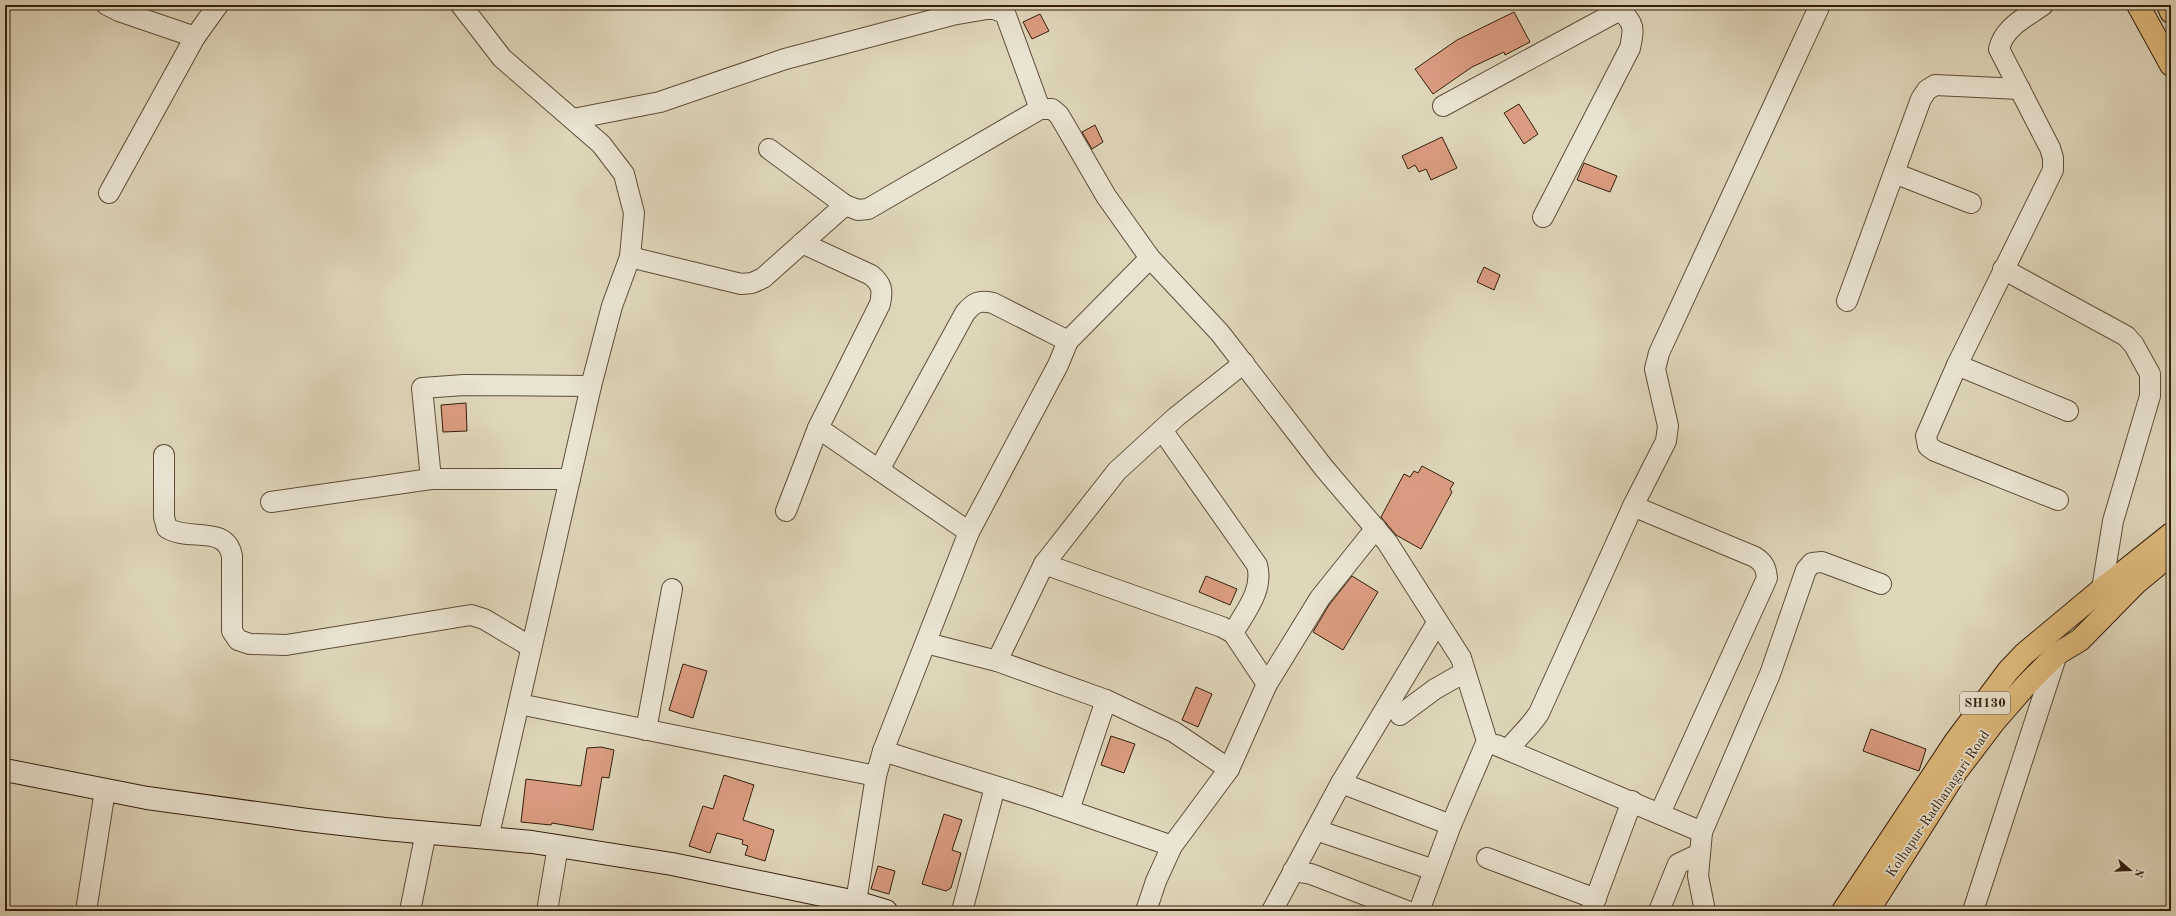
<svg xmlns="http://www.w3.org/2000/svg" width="2176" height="916" font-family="'Old Standard TT',serif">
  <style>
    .building { fill: #da9c80; stroke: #341f0d }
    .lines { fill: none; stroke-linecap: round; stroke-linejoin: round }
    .street-casing { stroke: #5f4d38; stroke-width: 22 }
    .secondary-casing { stroke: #341f0d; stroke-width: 24 }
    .primary-casing { stroke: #341f0d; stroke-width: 24 }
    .street { stroke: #eae4d2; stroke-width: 20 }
    .secondary { stroke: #eae4d2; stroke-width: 22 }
    .primary { stroke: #e0bb7d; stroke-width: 22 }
    .labels { text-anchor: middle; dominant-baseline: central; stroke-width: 3.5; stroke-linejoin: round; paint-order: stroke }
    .shield { fill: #eae4d2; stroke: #6b5a48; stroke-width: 1 }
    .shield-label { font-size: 13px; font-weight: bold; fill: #341f0d }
    .street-label { font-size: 14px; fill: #341f0d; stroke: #eae4d2 }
  </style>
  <rect width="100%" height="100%" fill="#dfd6ba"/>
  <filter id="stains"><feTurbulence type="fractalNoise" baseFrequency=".005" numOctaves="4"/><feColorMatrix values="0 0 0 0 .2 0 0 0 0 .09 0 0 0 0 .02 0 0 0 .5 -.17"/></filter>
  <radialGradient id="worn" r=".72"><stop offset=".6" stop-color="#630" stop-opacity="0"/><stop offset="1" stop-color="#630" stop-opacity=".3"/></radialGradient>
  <g class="building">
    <polygon points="1514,12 1530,42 1505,55 1504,52 1472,67 1433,94 1415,69 1457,40"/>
    <polygon points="1040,14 1049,31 1032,39 1023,22"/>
    <polygon points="1519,104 1538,134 1524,144 1504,113"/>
    <polygon points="1095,125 1103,142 1092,149 1082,132"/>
    <polygon points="1442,137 1457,168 1431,180 1426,169 1419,172 1415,165 1408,169 1402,156"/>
    <polygon points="1584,163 1617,176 1610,192 1577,180"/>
    <polygon points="1484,267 1500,275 1494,290 1477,282"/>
    <polygon points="466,403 467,431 443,432 441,405"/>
    <polygon points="1422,466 1454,483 1450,489 1452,492 1421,549 1396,535 1381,517 1404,474 1410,477 1414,471 1418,473"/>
    <polygon points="1206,576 1237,589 1230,605 1199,592"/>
    <polygon points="1352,576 1378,592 1343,650 1313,632 1329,605"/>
    <polygon points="683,664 707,671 693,718 669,710"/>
    <polygon points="1196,687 1212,694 1198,727 1182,720"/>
    <polygon points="1871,729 1926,749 1919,771 1863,751"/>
    <polygon points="1111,736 1135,744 1124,773 1101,765"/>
    <polygon points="601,747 614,750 609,778 602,777 593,830 552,823 551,825 521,822 526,779 581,786 587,748"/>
    <polygon points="724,775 754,785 743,820 774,830 765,861 745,855 748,846 742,844 743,840 717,833 710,853 689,846 703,806 713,809"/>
    <polygon points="944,814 962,820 952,850 961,853 951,888 946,891 922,884"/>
    <polygon points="878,866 895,871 889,894 871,889"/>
  </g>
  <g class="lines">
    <g class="street-casing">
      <g id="street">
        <polyline points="107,5 119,11 195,37"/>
        <polyline points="461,5 502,58 601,144 624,174 634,213 630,257 612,306 591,386 488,839"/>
        <path d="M2043,5c-18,13 -39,22 -44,44l51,99 3,10v12l-96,195 -31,71 2,10 7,5 123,49"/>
        <path d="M1443,106l177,-96c15,14 14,18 10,38l-87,169"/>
        <polyline points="573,119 660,102 785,59 952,15 987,9 994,9 1005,13 1040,109"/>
        <polyline points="769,149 845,205 858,210 868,209 1040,109 1052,109 1059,115 1106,196 1150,258 1220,333 1324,468 1387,542 1461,658 1487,741 1451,825 1419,911"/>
        <polyline points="1894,173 1971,203"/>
        <polyline points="109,193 195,37 218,5"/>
        <polyline points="630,257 741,284 752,283 763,278 845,205"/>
        <polyline points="2003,269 2126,336 2134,345 2150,374 2150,396 2113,521 2102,589"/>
        <polyline points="1847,301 1921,99 1927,90 1935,85 2020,89"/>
        <polyline points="1957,365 2068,411"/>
        <polyline points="818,428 969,532"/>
        <path d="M1162,430l95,135c7,25 -12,47 -24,68"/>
        <path d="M164,455v62l3,11c22,14 59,-4 65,28v75l6,9 12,4 36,1 185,-30 13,4 47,28"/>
        <path d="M879,470l86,-157c9,-11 14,-13 28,-10l75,38"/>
        <polyline points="431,479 422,388 464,385 591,386"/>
        <polyline points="271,502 431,479 570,479"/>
        <path d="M1633,506l122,51c9,6 11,11 12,21l-107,235"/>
        <path d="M786,511l32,-83 62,-124c3,-14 2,-20 -9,-29l-69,-32"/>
        <polyline points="1044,564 1222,627 1233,633 1267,684"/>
        <polyline points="926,643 997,661 1044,564 1117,471 1176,417 1244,363"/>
        <polyline points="997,661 1106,700 1174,732 1229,769"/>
        <polyline points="519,704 876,776"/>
        <polyline points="1400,715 1435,689 1465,672"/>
        <polyline points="646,730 672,589"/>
        <polyline points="1496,745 1702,832 1770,674 1806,570 1812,563 1822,562 1881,584"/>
        <path d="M1508,750c10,-13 22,-23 31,-37l94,-207 33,-65 2,-15 -13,-57 4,-16 161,-348"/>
        <polyline points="883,751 1036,799 1172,846"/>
        <polyline points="1341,783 1451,825"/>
        <polyline points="1069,810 1106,700"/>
        <polyline points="1316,830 1434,870"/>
        <polyline points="1702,832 1698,876 1705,911"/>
        <polyline points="1487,858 1596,899"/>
        <polyline points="1293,871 1311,874 1407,911"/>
        <polyline points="856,902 876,776 883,751 969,532 1058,365 1068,341 1150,258"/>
        <polyline points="86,911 105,790"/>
        <polyline points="410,911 426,832"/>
        <polyline points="547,911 558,846"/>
        <polyline points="962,911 995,787"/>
        <polyline points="1146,911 1156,881 1172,846 1229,769 1267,684 1320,598 1376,528"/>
        <polyline points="1272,911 1341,783 1437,623"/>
        <polyline points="1591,911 1632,801"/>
        <polyline points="1659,911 1678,864 1699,854"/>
        <polyline points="1973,911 2057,654"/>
      </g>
    </g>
    <g class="secondary-casing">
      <polyline id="secondary" points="5,770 147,798 307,820 385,829 532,842 672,864 856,902 886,911"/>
    </g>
    <g class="primary-casing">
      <g id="primary">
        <polyline points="2138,5 2171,65"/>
        <polyline points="2168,5 2171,12"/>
        <polyline points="1843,911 1955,742 2008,671 2024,654 2102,589 2171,534"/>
        <polyline points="1868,911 1956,772 1994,722 2027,684 2057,654 2080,640 2136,583 2171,554"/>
      </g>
    </g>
    <use href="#street" class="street"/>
    <use href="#secondary" class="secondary"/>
    <use href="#primary" class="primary"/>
  </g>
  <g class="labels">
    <rect class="shield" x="1960" y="692" width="50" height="22" rx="3"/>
    <g class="shield-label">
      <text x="1985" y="703">SH130</text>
    </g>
    <g class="street-label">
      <text transform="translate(1938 804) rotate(-56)">Kolhapur-Radhanagari Road</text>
    </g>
  </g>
  <rect width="2176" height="916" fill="none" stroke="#dfd6ba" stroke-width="20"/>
  <rect x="6" y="6" width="2164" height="904" fill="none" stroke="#341f0d" stroke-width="2"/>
  <rect x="10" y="10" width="2156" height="896" fill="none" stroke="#341f0d"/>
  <g transform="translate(2130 870) rotate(109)" stroke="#eae4d2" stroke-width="3" paint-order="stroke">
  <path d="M0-3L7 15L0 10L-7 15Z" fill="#341f0d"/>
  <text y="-6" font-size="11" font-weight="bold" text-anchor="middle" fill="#341f0d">N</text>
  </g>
  <rect width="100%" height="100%" filter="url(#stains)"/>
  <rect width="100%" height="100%" fill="url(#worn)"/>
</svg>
